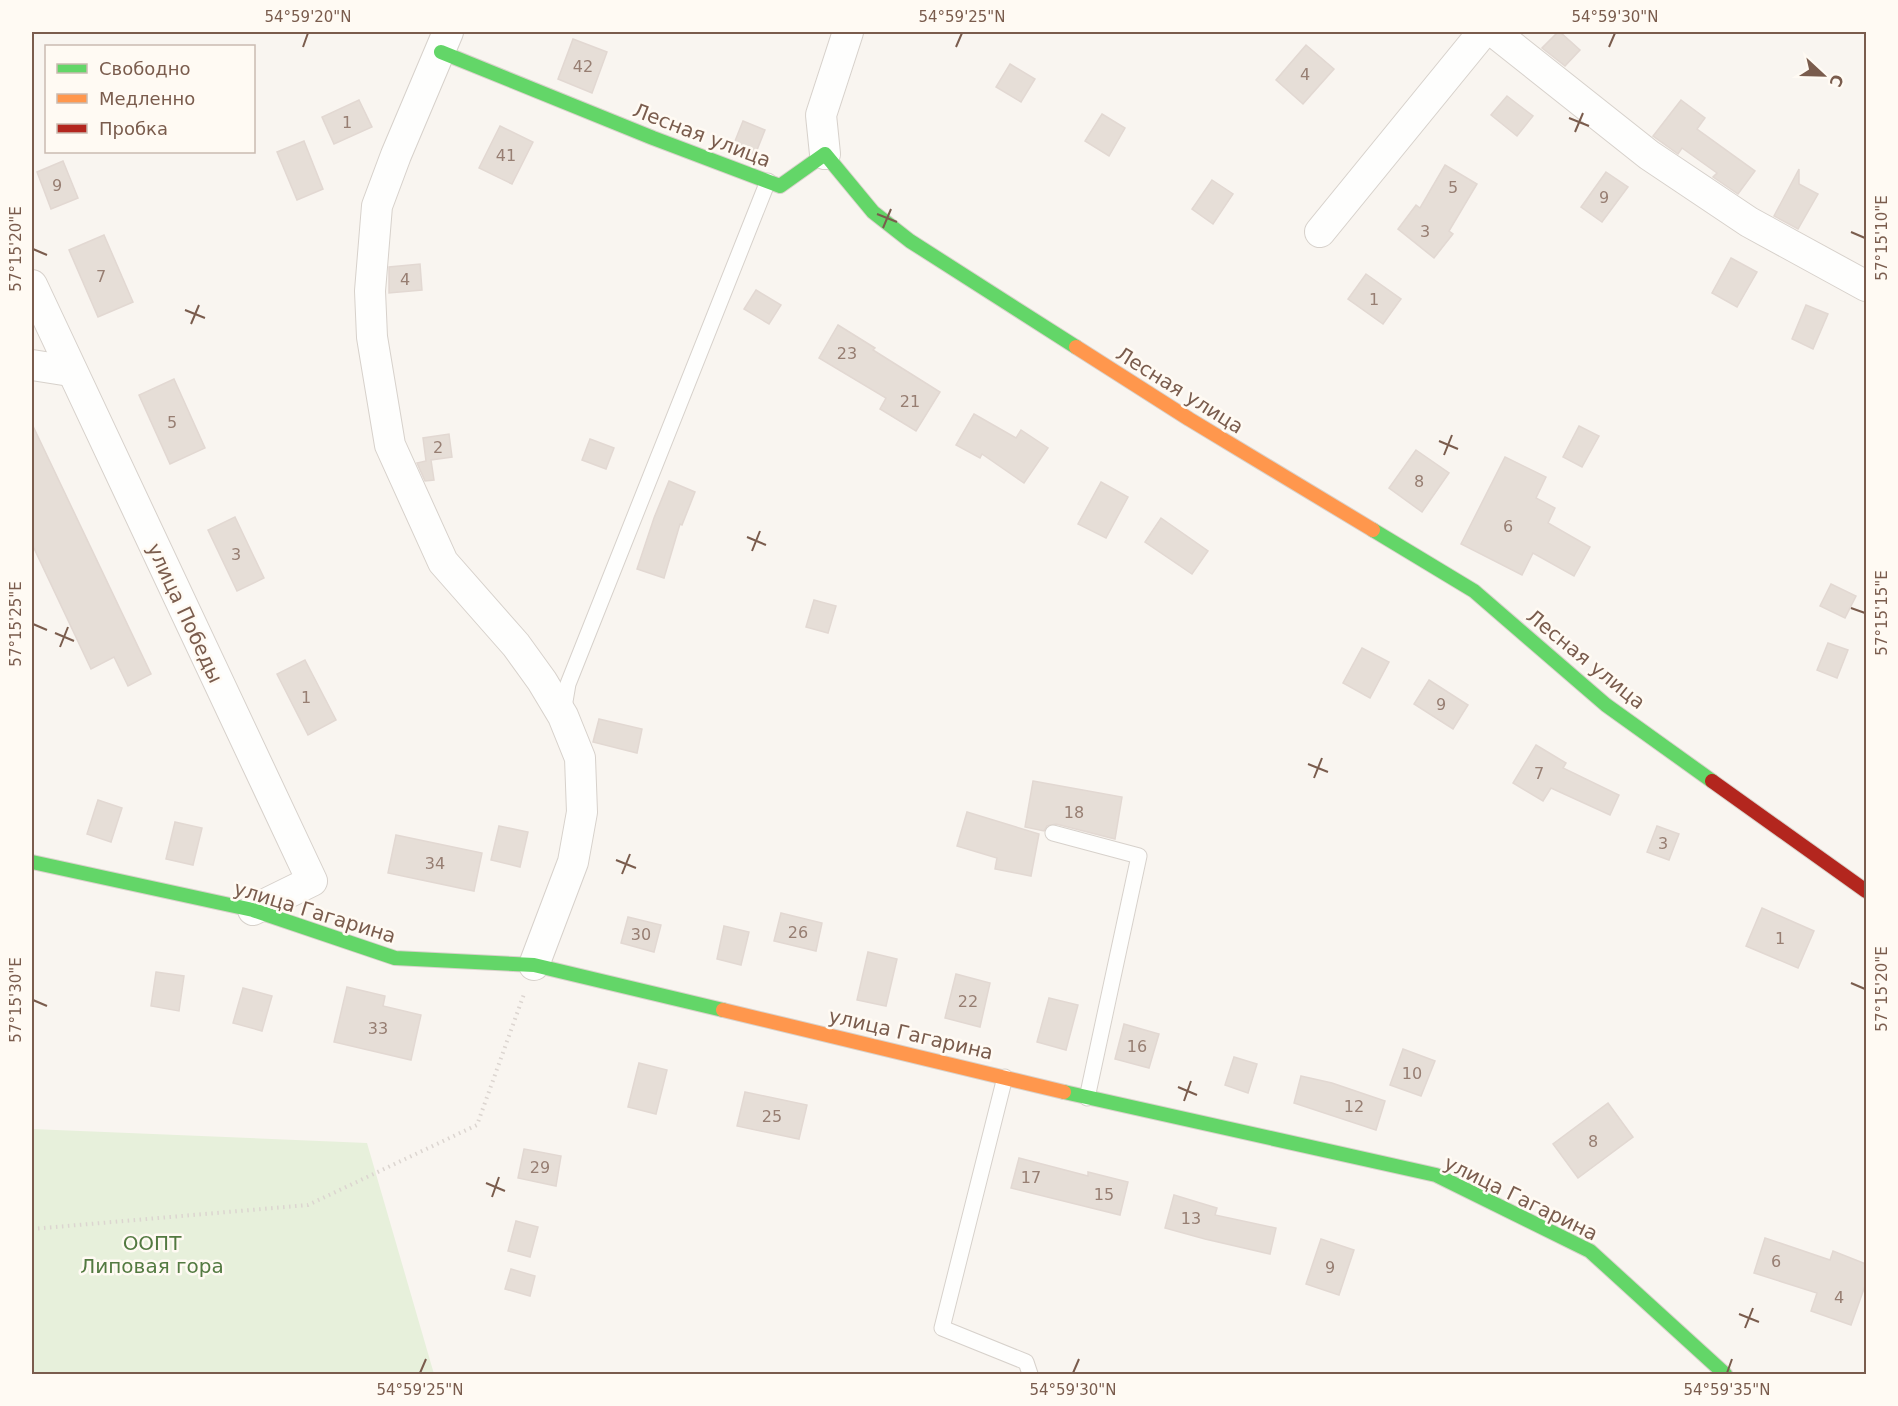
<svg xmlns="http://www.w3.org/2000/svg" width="1898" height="1406" font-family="'DejaVu Sans',sans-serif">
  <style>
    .green { fill: #e7f0db }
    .building { fill: #e6ded7; stroke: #e2d8d2; stroke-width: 1.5 }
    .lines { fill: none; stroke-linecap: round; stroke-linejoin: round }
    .lane-casing { stroke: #d7d1cb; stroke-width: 17 }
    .street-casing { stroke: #d7d1cb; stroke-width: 32 }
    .fast-casing { stroke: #d9d2cb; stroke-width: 16 }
    .slow-casing { stroke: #d9d2cb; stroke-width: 16 }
    .jam-casing { stroke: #d9d2cb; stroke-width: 16 }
    .path { stroke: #dcd5d0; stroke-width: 4; stroke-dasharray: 1.5 4.5; stroke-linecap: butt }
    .lane { stroke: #fefefd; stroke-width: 15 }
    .street { stroke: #fefefd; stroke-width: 30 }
    .fast { stroke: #63d668; stroke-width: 14 }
    .slow { stroke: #ff974d; stroke-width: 14 }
    .jam { stroke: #b3261e; stroke-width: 14 }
    .ticks { fill: none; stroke: #7a5c4d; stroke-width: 2 }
    .labels { text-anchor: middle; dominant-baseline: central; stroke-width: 5; stroke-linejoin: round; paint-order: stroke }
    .number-label { font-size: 16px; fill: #977e72 }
    .street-label { font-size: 20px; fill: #7a5c4d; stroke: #fffaf3 }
    .park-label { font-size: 20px; fill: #537a41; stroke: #fffaf3 }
    .neatline { fill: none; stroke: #7a5c4d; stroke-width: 2 }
    .ticks-label { font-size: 15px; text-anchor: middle; fill: #7a5c4d }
  </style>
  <rect width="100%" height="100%" fill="#f9f5f0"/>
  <polygon class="green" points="32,1129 367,1143 434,1374 32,1374"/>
  <g class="building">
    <polygon points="1558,32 1560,32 1580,50 1565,66 1542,48"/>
    <polygon points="573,39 607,52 592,93 558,79"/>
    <polygon points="1306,45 1334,69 1303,104 1276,80"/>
    <polygon points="1010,64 1035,79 1021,102 996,87"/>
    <polygon points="1507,96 1533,116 1517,136 1491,115"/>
    <polygon points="359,100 372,127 334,144 322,117"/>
    <polygon points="1681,100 1705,118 1697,129 1755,171 1738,194 1713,177 1717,173 1682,148 1678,154 1653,136"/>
    <polygon points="1102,114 1125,128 1109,156 1085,141"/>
    <polygon points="743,121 765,130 755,155 733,146"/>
    <polygon points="500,126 533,142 512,184 479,168"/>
    <polygon points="304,141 323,189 297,200 277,152"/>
    <polygon points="63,161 78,198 51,209 37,172"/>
    <polygon points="1445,165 1477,184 1449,231 1453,234 1434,258 1398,229 1416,205 1420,208"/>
    <polygon points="1799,169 1799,184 1818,194 1798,229 1774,216"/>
    <polygon points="1606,172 1628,187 1602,222 1581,207"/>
    <polygon points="1212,180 1233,194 1213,224 1192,209"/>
    <polygon points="104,235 133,302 98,317 69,250"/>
    <polygon points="1731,258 1757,272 1737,307 1712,293"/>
    <polygon points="420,264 422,290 389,293 389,267"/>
    <polygon points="1366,274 1401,299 1383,324 1348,299"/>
    <polygon points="756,290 781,305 769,324 744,309"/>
    <polygon points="1806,305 1828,314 1813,349 1792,339"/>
    <polygon points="838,325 875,348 873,350 940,392 916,431 880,409 886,398 819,358"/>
    <polygon points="174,379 205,448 170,464 139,395"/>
    <polygon points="974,414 1016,438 1021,430 1048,448 1024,483 982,454 980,458 956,445"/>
    <polygon points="32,424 151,674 128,686 114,657 91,669 32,544"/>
    <polygon points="1579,426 1599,436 1582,467 1563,457"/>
    <polygon points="449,434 452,457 431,460 434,480 425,481 417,463 426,461 423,438"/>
    <polygon points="590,439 614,448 606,469 582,460"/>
    <polygon points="1416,450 1449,473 1422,512 1389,488"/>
    <polygon points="1505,457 1546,477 1536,498 1555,508 1548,523 1590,547 1574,576 1533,553 1522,575 1461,544"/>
    <polygon points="669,481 695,492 682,525 680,524 664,578 637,569 654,518"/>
    <polygon points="1101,482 1128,497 1106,538 1078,524"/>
    <polygon points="235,517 264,578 237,591 208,530"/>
    <polygon points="1161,518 1208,551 1192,574 1145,542"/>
    <polygon points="1831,584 1856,596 1845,618 1820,606"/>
    <polygon points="814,600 836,606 828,633 806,627"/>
    <polygon points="1828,643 1848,650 1837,678 1817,670"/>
    <polygon points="1362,648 1389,662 1370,698 1343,683"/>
    <polygon points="305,660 336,720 308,735 277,674"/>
    <polygon points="1429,680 1468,705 1453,729 1414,704"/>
    <polygon points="599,719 642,729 637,753 593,742"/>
    <polygon points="1536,745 1566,763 1563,768 1619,795 1610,815 1551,788 1543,801 1513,783"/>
    <polygon points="1033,781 1122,797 1115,839 1056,824 1047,826 1044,831 1025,827"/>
    <polygon points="98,800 122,808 111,842 87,834"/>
    <polygon points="967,812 1039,834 1031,876 995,869 997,858 957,846"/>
    <polygon points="175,822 202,828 193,865 166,859"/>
    <polygon points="499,826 528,832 520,867 491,860"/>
    <polygon points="1657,826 1679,834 1669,860 1647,852"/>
    <polygon points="396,835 482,853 474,891 388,873"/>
    <polygon points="1762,908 1814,931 1798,968 1746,946"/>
    <polygon points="781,913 822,923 816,951 774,941"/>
    <polygon points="628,917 661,925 654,952 621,943"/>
    <polygon points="724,926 749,932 741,965 717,959"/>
    <polygon points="868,952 897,959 886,1006 857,1000"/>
    <polygon points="156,972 184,976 179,1011 151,1006"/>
    <polygon points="956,974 990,983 980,1027 945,1018"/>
    <polygon points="347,987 385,996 383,1006 421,1015 411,1060 334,1042"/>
    <polygon points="243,988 272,996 262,1031 233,1023"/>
    <polygon points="1049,998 1078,1005 1066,1050 1037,1042"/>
    <polygon points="1124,1024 1159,1034 1149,1068 1115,1059"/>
    <polygon points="1403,1049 1435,1061 1421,1096 1390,1085"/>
    <polygon points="1234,1057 1257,1064 1248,1093 1225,1085"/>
    <polygon points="639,1063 667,1070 656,1114 628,1107"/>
    <polygon points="1301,1076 1332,1083 1385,1101 1376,1130 1294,1103"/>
    <polygon points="745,1092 807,1105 799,1139 737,1126"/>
    <polygon points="1608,1103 1633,1137 1578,1178 1553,1144"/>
    <polygon points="524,1149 561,1156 556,1186 518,1178"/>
    <polygon points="1019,1158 1088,1176 1088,1172 1128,1182 1120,1215 1011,1188"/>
    <polygon points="1174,1195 1217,1208 1215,1215 1276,1228 1270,1254 1205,1239 1165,1228"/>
    <polygon points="516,1221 538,1227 530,1257 508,1251"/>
    <polygon points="1765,1238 1830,1260 1833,1251 1866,1264 1866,1283 1851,1325 1811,1311 1817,1293 1754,1273"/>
    <polygon points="1321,1239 1354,1250 1339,1295 1306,1284"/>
    <polygon points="511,1269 535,1276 530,1296 505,1289"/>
  </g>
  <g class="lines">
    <g class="lane-casing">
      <g id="lane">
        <polyline points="563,713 568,684 768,181"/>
        <polyline points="1053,833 1139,856 1087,1098"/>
        <polyline points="1005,1077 942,1328 1026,1362 1030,1374"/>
      </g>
    </g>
    <g class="street-casing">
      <g id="street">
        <polyline points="448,32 396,155 377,206 370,291 372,337 390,445 443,562 516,645 542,681 563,716 580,758 582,812 573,862 534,965"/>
        <polyline points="1494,32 1649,155 1749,222 1866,286"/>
        <polyline points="825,154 821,115 848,32"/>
        <polyline points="1320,232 1483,32"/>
        <polyline points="32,285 312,881 253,910"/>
        <polyline points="32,365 70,371"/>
      </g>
    </g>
    <g class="fast-casing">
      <g id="fast">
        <polyline points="441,52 653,138 780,186 825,154 873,212 910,241 1076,347"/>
        <polyline points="1373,530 1474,591 1606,705 1712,781"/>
        <polyline points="32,862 253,910 395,958 534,965 723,1010"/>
        <polyline points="1064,1092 1436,1175 1590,1251 1725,1374"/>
      </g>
    </g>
    <g class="slow-casing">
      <g id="slow">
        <polyline points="1076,347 1189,419 1373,530"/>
        <polyline points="723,1010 1064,1092"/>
      </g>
    </g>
    <g class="jam-casing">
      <polyline id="jam" points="1712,781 1866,891"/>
    </g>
    <polyline class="path" points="32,1229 308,1205 477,1125 524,994"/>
    <use href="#lane" class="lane"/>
    <use href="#street" class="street"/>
    <use href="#fast" class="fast"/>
    <use href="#slow" class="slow"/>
    <use href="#jam" class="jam"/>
  </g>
  <path class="ticks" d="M303,47l5,-14M956,47l6,-14M1609,47l6,-14M1569,118l20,8M1575,132l8,-19M877,214l20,8M883,228l8,-19M1851,232l14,6M33,249l14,6M185,310l20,8M191,324l8,-19M1439,441l19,8M1444,455l8,-20M747,537l19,8M752,551l8,-20M1851,608l14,5M33,624l14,6M55,633l19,8M60,647l8,-20M1308,764l20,8M1314,778l8,-20M616,860l20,8M622,874l8,-20M1851,983l14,6M33,1000l14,6M1178,1087l19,8M1184,1101l7,-20M486,1183l19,8M492,1197l7,-20M1739,1314l20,8M1745,1328l8,-20M420,1373l6,-14M1073,1373l6,-14M1727,1373l5,-14"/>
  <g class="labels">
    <g class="number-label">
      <text x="583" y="66">42</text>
      <text x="1305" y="74">4</text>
      <text x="347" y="122">1</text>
      <text x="506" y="155">41</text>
      <text x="57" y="185">9</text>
      <text x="1453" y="187">5</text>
      <text x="1604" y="197">9</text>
      <text x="1425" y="231">3</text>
      <text x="101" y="276">7</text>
      <text x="405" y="279">4</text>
      <text x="1374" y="299">1</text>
      <text x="847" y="353">23</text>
      <text x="910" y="401">21</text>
      <text x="172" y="422">5</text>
      <text x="438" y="447">2</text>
      <text x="1419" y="481">8</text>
      <text x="1508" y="526">6</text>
      <text x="236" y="554">3</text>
      <text x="306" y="697">1</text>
      <text x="1441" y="704">9</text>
      <text x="1539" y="773">7</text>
      <text x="1074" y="812">18</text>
      <text x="1663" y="843">3</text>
      <text x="435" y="863">34</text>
      <text x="798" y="932">26</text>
      <text x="641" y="934">30</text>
      <text x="1780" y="938">1</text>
      <text x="968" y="1001">22</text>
      <text x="378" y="1028">33</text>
      <text x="1137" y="1046">16</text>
      <text x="1412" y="1073">10</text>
      <text x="1354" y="1106">12</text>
      <text x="772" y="1116">25</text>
      <text x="1593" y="1141">8</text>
      <text x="540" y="1167">29</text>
      <text x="1031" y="1177">17</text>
      <text x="1104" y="1194">15</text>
      <text x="1191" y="1218">13</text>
      <text x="1776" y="1261">6</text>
      <text x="1330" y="1267">9</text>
      <text x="1839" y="1297">4</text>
    </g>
    <g class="street-label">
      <text transform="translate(702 135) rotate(21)">Лесная улица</text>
      <text transform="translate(1180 390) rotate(32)">Лесная улица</text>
      <text transform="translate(185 613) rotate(65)">улица Победы</text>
      <text transform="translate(1586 659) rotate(39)">Лесная улица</text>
      <text transform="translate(315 912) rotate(17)">улица Гагарина</text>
      <text transform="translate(911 1034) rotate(13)">улица Гагарина</text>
      <text transform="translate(1521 1198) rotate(26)">улица Гагарина</text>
    </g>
    <g class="park-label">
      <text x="152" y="1243">ООПТ<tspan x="152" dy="23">Липовая гора</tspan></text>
    </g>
  </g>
  <rect width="1898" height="1406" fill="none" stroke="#fffaf3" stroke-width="66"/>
  <rect x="45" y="45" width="210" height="108" fill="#fffaf3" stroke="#cabbb1" stroke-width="1.5"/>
  <rect x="57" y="64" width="30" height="9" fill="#63d668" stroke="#cabbb1" stroke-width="1.5"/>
  <text x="99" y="75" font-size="18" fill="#7a5c4d">Свободно</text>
  <rect x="57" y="94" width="30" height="9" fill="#ff974d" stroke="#cabbb1" stroke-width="1.5"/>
  <text x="99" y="105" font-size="18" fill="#7a5c4d">Медленно</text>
  <rect x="57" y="124" width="30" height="9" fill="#b3261e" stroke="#cabbb1" stroke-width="1.5"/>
  <text x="99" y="135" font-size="18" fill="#7a5c4d">Пробка</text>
  <g transform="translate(1823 75) rotate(112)" stroke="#fffaf3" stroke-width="4.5" paint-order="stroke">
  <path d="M0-4.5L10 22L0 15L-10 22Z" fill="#7a5c4d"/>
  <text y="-9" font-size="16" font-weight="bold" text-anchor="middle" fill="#7a5c4d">С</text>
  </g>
  <rect x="33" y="33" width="1832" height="1340" class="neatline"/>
  <g class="ticks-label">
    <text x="308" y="22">54°59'20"N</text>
    <text x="962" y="22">54°59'25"N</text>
    <text x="1615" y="22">54°59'30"N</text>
    <text transform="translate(1882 238) rotate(-90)" y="5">57°15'10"E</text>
    <text transform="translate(16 249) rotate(-90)" y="5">57°15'20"E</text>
    <text transform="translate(1882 613) rotate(-90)" y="5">57°15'15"E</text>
    <text transform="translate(16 624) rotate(-90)" y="5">57°15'25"E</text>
    <text transform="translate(1882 989) rotate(-90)" y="5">57°15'20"E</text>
    <text transform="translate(16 1000) rotate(-90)" y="5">57°15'30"E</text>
    <text x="420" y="1395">54°59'25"N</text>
    <text x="1073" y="1395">54°59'30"N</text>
    <text x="1727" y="1395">54°59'35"N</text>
  </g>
</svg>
